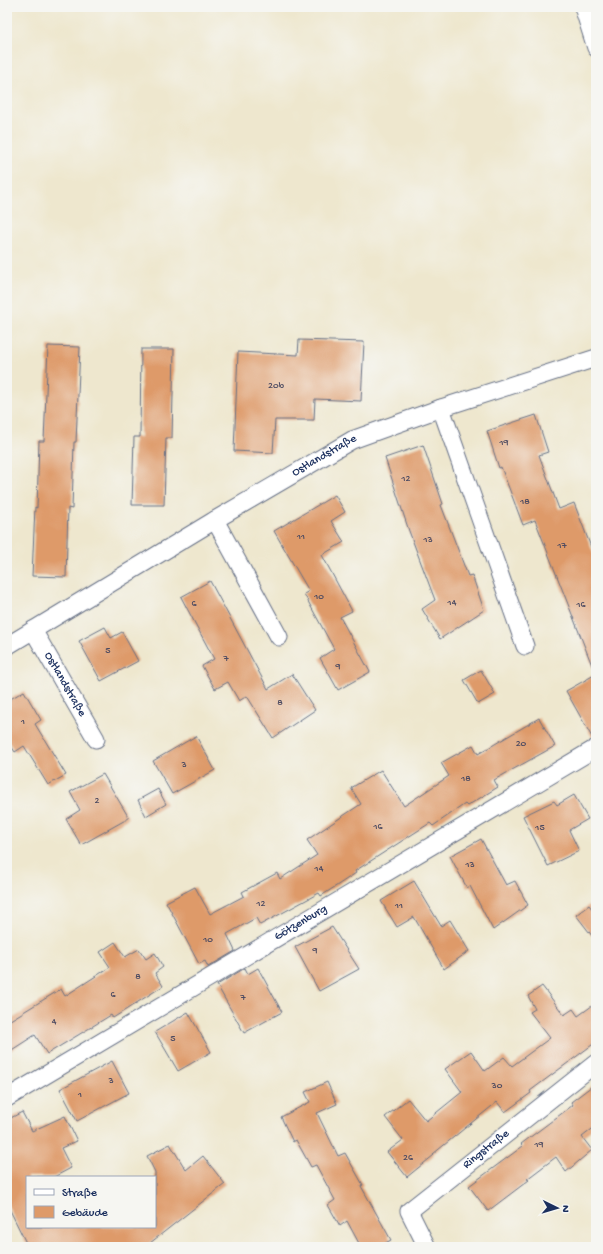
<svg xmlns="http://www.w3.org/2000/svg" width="603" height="1254" font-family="'Gochi Hand',sans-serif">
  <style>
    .building { fill: #de9a69 }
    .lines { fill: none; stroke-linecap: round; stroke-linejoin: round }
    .street-casing { stroke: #656f85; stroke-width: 19 }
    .street { stroke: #fff; stroke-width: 17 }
    .labels { text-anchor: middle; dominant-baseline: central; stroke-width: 4; stroke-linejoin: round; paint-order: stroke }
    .number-label { font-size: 10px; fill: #4c4a61 }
    .street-label { font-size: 12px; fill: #1b2f5e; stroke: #f6f6f2 }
  </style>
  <rect width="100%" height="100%" fill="#f6f6f2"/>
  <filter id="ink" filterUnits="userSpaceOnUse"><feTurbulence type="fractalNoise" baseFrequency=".025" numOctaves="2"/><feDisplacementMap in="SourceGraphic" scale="8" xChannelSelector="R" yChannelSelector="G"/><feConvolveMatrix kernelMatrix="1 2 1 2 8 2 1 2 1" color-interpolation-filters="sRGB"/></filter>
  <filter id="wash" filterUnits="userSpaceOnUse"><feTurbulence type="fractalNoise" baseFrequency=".012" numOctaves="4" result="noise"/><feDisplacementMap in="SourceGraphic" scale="16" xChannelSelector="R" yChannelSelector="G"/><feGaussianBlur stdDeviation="0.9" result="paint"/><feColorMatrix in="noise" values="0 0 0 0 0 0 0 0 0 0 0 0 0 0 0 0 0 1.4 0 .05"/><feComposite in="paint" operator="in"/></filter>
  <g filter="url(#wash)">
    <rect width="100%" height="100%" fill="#eee7ce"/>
    <g id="blocks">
      <g class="building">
        <polygon points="299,340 364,342 361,401 315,399 314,420 275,420 273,453 234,451 238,352 298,355"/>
        <polygon points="48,346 80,347 76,442 74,442 72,509 68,508 66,577 32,576 35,507 37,508 39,441 44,441"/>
        <polygon points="141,349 174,349 172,438 166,438 164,505 132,505 134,437 140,437"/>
        <polygon points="536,415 548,452 539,455 559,509 574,503 596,560 596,673 595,673 535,520 523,525 501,467 499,468 487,431"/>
        <polygon points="423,445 443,504 441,505 468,576 472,575 484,610 440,639 422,609 435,600 409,531 385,458"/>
        <polygon points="335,495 345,512 331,521 344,542 322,555 352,611 340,617 370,672 338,690 320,658 334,649 304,594 309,591 274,531"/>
        <polygon points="210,581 268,689 292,674 315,710 273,738 247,696 239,701 228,682 215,689 202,666 214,659 181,597"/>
        <polygon points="105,627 111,638 122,632 138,661 101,681 79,641"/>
        <polygon points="481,670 495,694 478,704 464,680"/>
        <polygon points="596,674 596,738 593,739 566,691"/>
        <polygon points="24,691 41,720 35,724 66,775 48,785 24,746 15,752 7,740 7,701"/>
        <polygon points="539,718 555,746 494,780 498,787 467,806 465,804 433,826 430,823 355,871 356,873 321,896 319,893 260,925 256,918 227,934 235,951 208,967 205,961 199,964 166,902 195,887 210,914 244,896 242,892 277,873 280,879 317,855 307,840 361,804 351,788 381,770 404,806 449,776 441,763 473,745 478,754"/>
        <polygon points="196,736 215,770 172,794 153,761"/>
        <polygon points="103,774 129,818 81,845 66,819 80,810 70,792"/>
        <polygon points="158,789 166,804 146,816 138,800"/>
        <polygon points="574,795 588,819 569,830 579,851 548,866 523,816 554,801 557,805"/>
        <polygon points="481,839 506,885 515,881 528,905 493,930 470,886 467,888 450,856"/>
        <polygon points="414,881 441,926 450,920 469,951 444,969 414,917 397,927 381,901"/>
        <polygon points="589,905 596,914 596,941 576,915"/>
        <polygon points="332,927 359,969 319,991 295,947"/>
        <polygon points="115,942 125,957 139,949 146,959 155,953 163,967 155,973 163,986 113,1018 111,1015 47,1054 35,1035 7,1053 7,1022 61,989 65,996 110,967 100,952"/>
        <polygon points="245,968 248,974 258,968 282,1012 244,1033 217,985"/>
        <polygon points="542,986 564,1015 573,1009 578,1016 596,1003 596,1042 530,1091 531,1093 505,1112 497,1102 433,1154 434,1155 407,1177 387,1152 403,1140 385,1117 408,1099 426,1121 462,1092 445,1069 471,1051 485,1071 504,1057 512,1066 550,1038 530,1012 535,1009 528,996"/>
        <polygon points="188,1012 211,1052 178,1071 155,1032"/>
        <polygon points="112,1061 129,1093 77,1121 60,1089"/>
        <polygon points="327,1082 337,1104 317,1113 338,1156 345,1153 363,1185 361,1186 391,1240 378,1247 361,1247 347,1221 340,1226 328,1205 335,1200 316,1165 311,1167 296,1140 293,1142 281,1117 310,1102 305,1092"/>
        <polygon points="596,1083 596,1126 582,1137 592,1150 566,1172 556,1157 527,1179 529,1180 488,1211 469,1186 523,1146 521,1144 573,1105 571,1102"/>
        <polygon points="22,1112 32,1131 65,1116 77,1141 61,1148 71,1168 54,1177 27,1177 27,1227 155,1227 155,1172 147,1156 170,1144 186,1170 203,1156 225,1184 145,1247 28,1247 7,1204 7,1120"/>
      </g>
    </g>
  </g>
  <g filter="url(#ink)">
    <use href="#blocks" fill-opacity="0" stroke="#656f85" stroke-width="1"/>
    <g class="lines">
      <g class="street-casing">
        <g id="street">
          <polyline points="583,7 596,48"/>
          <polyline points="441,408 525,646"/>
          <polyline points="215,520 279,637"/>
          <path id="s1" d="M33,630l63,109"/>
          <path id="s2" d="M7,646l208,-126 137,-80 89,-32 155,-50"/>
          <path id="s3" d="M7,1098l589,-350"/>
          <path id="s4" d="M427,1247l-18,-36 187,-148"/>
        </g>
      </g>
      <use href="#street" class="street"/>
    </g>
  </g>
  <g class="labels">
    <g class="number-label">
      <text x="276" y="386">20b</text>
      <text x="504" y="443">19</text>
      <text x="406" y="479">12</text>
      <text x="525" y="502">18</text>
      <text x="301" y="537">11</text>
      <text x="428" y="540">13</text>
      <text x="562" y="546">17</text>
      <text x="319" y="597">10</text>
      <text x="452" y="603">14</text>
      <text x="194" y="604">6</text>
      <text x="581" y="605">16</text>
      <text x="108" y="651">5</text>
      <text x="226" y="659">7</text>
      <text x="338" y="667">9</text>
      <text x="280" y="703">8</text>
      <text x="23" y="722">1</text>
      <text x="521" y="744">20</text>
      <text x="184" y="765">3</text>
      <text x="466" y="779">18</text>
      <text x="97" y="801">2</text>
      <text x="378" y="827">16</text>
      <text x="540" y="828">15</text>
      <text x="470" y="865">13</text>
      <text x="319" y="869">14</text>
      <text x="261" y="904">12</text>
      <text x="399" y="906">11</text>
      <text x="208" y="940">10</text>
      <text x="315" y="951">9</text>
      <text x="138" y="977">8</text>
      <text x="113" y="995">6</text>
      <text x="243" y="998">7</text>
      <text x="54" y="1022">4</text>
      <text x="173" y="1039">5</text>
      <text x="111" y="1081">3</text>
      <text x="497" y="1086">30</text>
      <text x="80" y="1095">1</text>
      <text x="539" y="1145">19</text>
      <text x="408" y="1158">26</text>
    </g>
    <g class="street-label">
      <text stroke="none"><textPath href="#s2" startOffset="370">Ostlandstraße</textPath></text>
      <text stroke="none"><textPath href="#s1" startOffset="63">Ostlandstraße</textPath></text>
      <text stroke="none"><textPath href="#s3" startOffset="342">Götzenburg</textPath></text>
      <text stroke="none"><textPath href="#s4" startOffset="139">Ringstraße</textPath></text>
    </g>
  </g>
  <rect width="603" height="1254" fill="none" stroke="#f6f6f2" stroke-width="24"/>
  <rect x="26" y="1176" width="130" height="52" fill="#f6f6f2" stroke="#9ea6b7"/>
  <rect x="34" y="1189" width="20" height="6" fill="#ffffff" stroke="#9ea6b7"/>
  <text x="62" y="1196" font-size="12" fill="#1b2f5e">Straße</text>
  <rect x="34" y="1206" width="20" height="12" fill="#de9a69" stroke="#9ea6b7"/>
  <text x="62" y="1216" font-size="12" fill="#1b2f5e">Gebäude</text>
  <g transform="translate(557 1208) rotate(95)" stroke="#f6f6f2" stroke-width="3" paint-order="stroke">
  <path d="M0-3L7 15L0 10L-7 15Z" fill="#1b2f5e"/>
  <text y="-6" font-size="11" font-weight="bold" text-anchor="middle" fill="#1b2f5e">N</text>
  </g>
</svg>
